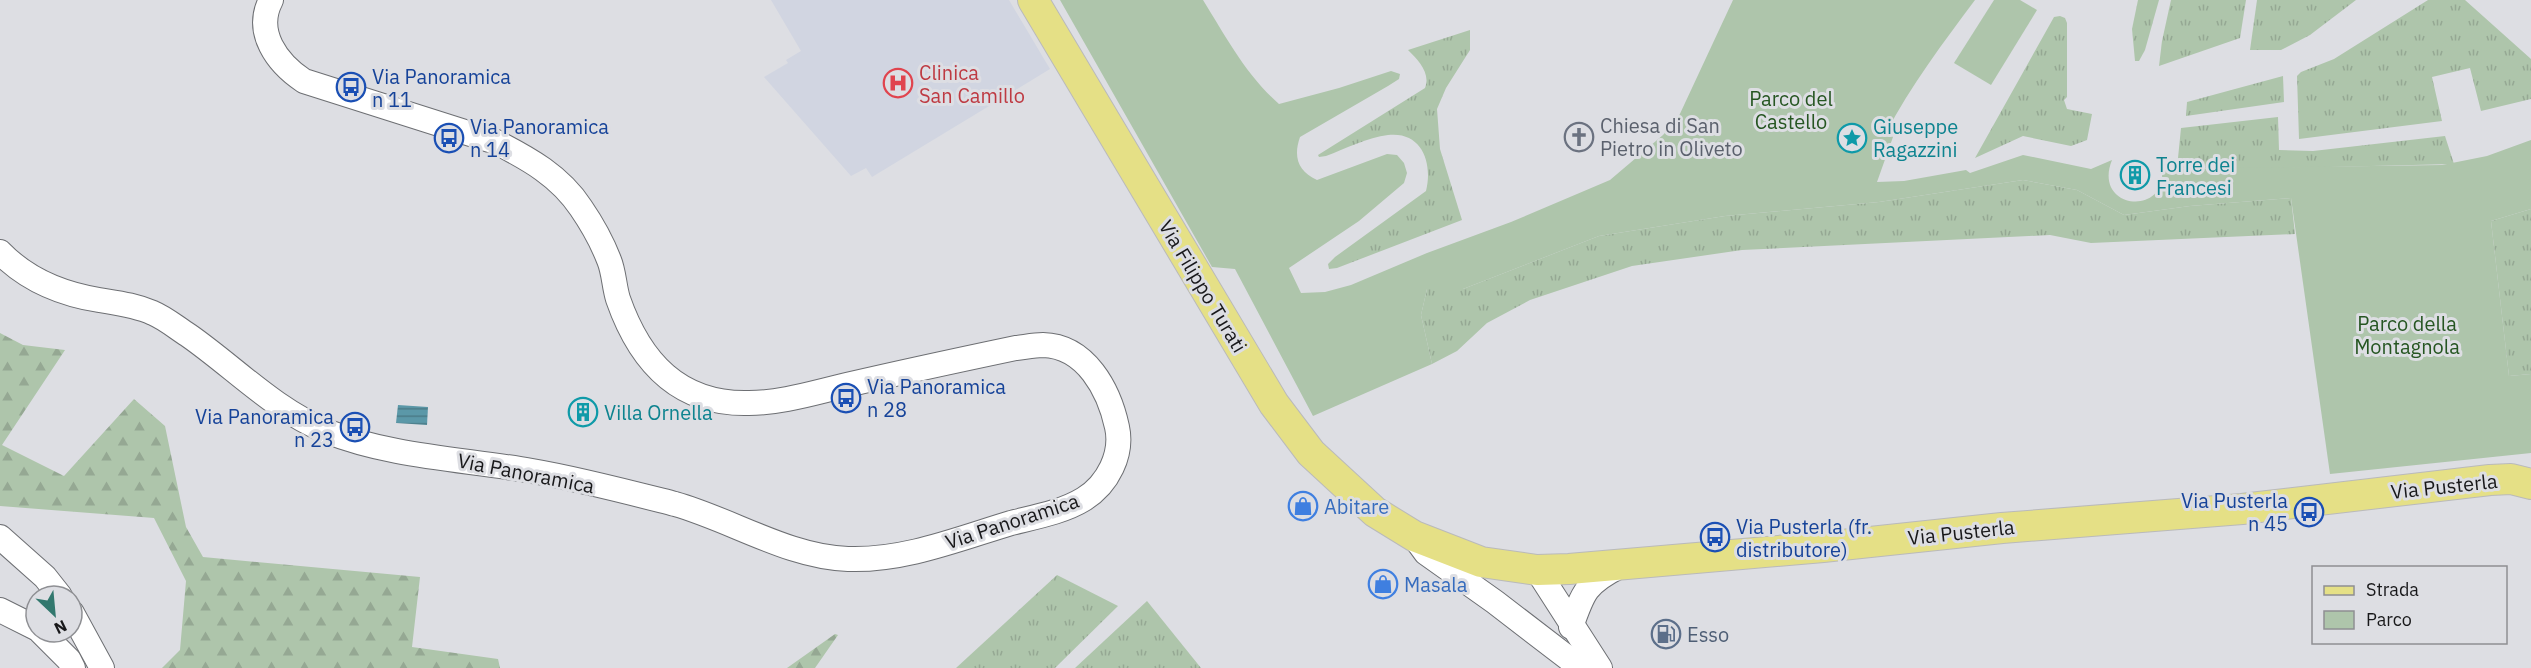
<svg xmlns="http://www.w3.org/2000/svg" width="2531" height="668" font-family="'IBM Plex Sans',sans-serif">
  <style>
    .built { fill: #d1d5e1 }
    .grass { fill: url(#grass-tufts) }
    .forest { fill: url(#forest-firs) }
    .park { fill: #aec5ab }
    .water { fill: url(#water-rules) }
    .lines { fill: none; stroke-linecap: round; stroke-linejoin: round }
    .minor-casing { stroke: #6d6f73; stroke-width: 26 }
    .major-casing { stroke: #bababa; stroke-width: 32 }
    .minor { stroke: #fff; stroke-width: 24 }
    .major { stroke: #e5e086; stroke-width: 30 }
    .labels { text-anchor: middle; dominant-baseline: central; stroke-width: 6; stroke-linejoin: round; paint-order: stroke }
    .health-label { font-size: 20px; fill: #be3a42; stroke: #dddee3; text-anchor: start }
    .transit-label { font-size: 20px; fill: #164399; stroke: #dddee3; text-anchor: start }
    .park-label { font-size: 20px; fill: #265622; stroke: #dddee3 }
    .worship-label { font-size: 20px; fill: #5b616d; stroke: #dddee3; text-anchor: start }
    .culture-label { font-size: 20px; fill: #0d838f; stroke: #dddee3; text-anchor: start }
    .street-label { font-size: 20px; fill: #18181a; stroke: #dddee3 }
    .shop-label { font-size: 20px; fill: #366cbe; stroke: #dddee3; text-anchor: start }
    .service-label { font-size: 20px; fill: #4e5e75; stroke: #dddee3; text-anchor: start }
  </style>
  <defs>
    <pattern id="grass-tufts" width="24" height="20" patternUnits="userSpaceOnUse" patternTransform="scale(1.5)"><rect width="24" height="20" fill="#aec5ab"/><path d="M3 7l-1-3M5 7V3M7 7l1-3M15 17l-1-3M17 17v-4M19 17l1-3" fill="none" stroke="#95a893"/></pattern>
    <pattern id="forest-firs" width="22" height="20" patternUnits="userSpaceOnUse" patternTransform="scale(1.5)"><rect width="22" height="20" fill="#aec5ab"/><path d="M5 1l3.5 6h-7zM16 11l3.5 6h-7z" fill="#95a893"/></pattern>
    <pattern id="water-rules" width="6" height="5" patternUnits="userSpaceOnUse" patternTransform="scale(1.5)"><rect width="6" height="5" fill="#5b98a8"/><path d="M0 2.5h6" fill="none" stroke="#4a7b88"/></pattern>
  </defs>
  <rect width="100%" height="100%" fill="#dddee3"/>
  <polygon class="built" points="771,0 1009,0 1050,69 872,177 866,168 851,176 764,77 788,63 786,60 801,51"/>
  <g class="grass">
    <polygon points="2138,0 2159,0 2145,50 2139,61 2135,61 2132,29"/>
    <polygon points="2171,0 2246,0 2240,38 2159,66 2162,41"/>
    <polygon points="2257,0 2356,0 2310,35 2281,50 2250,50"/>
    <polygon points="2428,0 2465,0 2531,59 2531,99 2481,111 2470,68 2432,77 2442,121 2299,139 2297,76 2301,72 2334,59"/>
    <polygon points="2060,16 2065,18 2067,23 2067,97 2064,100 2067,109 2092,114 2087,140 2071,146 2023,136 1975,158 2054,17"/>
    <path d="M1470,30v20l-24,38 -9,21 3,40 22,71 -125,48 -8,1 -1,-5 7,-7 91,-66c7,-28 -4,-60 -38,-56 -20,2 -43,14 -62,21l-7,1 -1,-2 107,-67c6,-15 -7,-28 -17,-38z"/>
    <polygon points="2283,76 2284,102 2186,116 2187,102"/>
    <polygon points="2278,117 2279,150 2313,151 2445,136 2454,164 2289,168 2177,168 2181,128"/>
    <polygon points="2023,180 2077,190 2124,215 2190,206 2291,198 2295,234 2091,243 2050,235 1742,250 1632,266 1530,300 1487,323 1457,351 1432,364 1421,315 1427,289 1463,289 1599,236 1725,216 1879,202"/>
    <polygon points="2531,209 2531,374 2509,376 2491,221"/>
    <polygon points="1057,575 1118,606 1055,668 956,668"/>
    <polygon points="1147,601 1201,668 1075,668"/>
  </g>
  <g class="forest">
    <polygon points="0,333 23,345 65,350 2,445 64,476 134,399 165,426 186,527 203,557 420,577 412,647 498,659 500,668 162,668 180,650 186,581 154,518 0,506"/>
    <polygon points="835,634 838,635 815,668 787,668"/>
  </g>
  <g class="park">
    <path d="M1060,0h143c23,37 43,75 76,104l60,-16 52,-17 9,3 -1,5 -11,7 -88,51c-7,20 -2,34 17,43l70,-26 10,1 7,8 3,10 -3,10 -45,38 -70,47 12,25 24,-1 26,-7 76,-32 84,-31 99,-42 53,-45 15,-17 55,-118h242c-32,43 -64,85 -89,133l7,4 -16,45 27,-1 62,-11 4,3 53,-18 68,14 21,-9c-20,49 55,58 50,9l280,-4 45,-9 44,-16v69l-40,12 18,155 22,-2v79l-201,21 -39,-276 -101,8 -66,9 -47,-25 -54,-10 -144,22 -154,14 -126,20 -136,53h-36l-6,26 11,49 -119,52 -78,-147 -23,-2z"/>
    <polygon points="1994,0 2020,0 2037,10 1991,85 1954,63"/>
  </g>
  <polygon class="water" points="398,405 428,407 427,425 396,423"/>
  <g class="lines">
    <g class="minor-casing">
      <g id="minor">
        <path d="M0,252c26,27 62,42 99,48 18,3 36,5 54,13 12,5 24,15 35,22 46,32 85,74 138,96 65,26 137,28 206,40 47,8 96,21 143,33 57,16 113,53 173,55 56,2 110,-20 163,-36 24,-6 52,-11 73,-24 24,-15 39,-45 33,-72 -8,-37 -31,-81 -74,-82 -9,0 -18,2 -27,3 -57,12 -113,24 -169,37 -31,7 -65,18 -98,18 -70,2 -109,-41 -131,-104 -4,-13 -4,-27 -9,-39 -7,-18 -17,-36 -28,-52 -21,-32 -52,-49 -85,-66l-192,-61c-27,-18 -50,-49 -33,-81"/>
        <polyline points="0,537 45,577 60,596"/>
        <polyline points="1415,538 1426,553 1495,602 1581,668"/>
        <polyline points="1537,570 1600,668"/>
        <polyline points="0,610 36,628"/>
        <polyline points="72,613 102,668"/>
        <path d="M1571,627c12,-35 15,-44 49,-61"/>
        <polyline points="41,632 69,660 73,668"/>
      </g>
    </g>
    <g class="major-casing">
      <polyline id="major" points="1033,0 1274,404 1311,453 1375,512 1414,536 1481,562 1537,570 1569,569 1823,547 2002,528 2242,509 2490,480 2511,479 2531,484"/>
    </g>
    <use href="#minor" class="minor"/>
    <use href="#major" class="major"/>
  </g>
  <defs>
    <g id="hospital-ring" transform="scale(1.5)"><circle r="9.5" fill="#dddee3" stroke="#e0444e" stroke-width="1.5"/><path d="M-5-5h3v3.5h4V-5h3V5h-3V1.5h-4V5h-3Z" fill="#e0444e"/></g>
    <g id="bus-ring" transform="scale(1.5)"><circle r="9.5" fill="#dddee3" stroke="#1a4fb4" stroke-width="1.5"/><path d="M-5-6H5V4H4V6H2V4H-2V6H-4V4H-5ZM-3.5-4V0h7V-4ZM-3.5 1.2v1.5H-2V1.2ZM2 1.2v1.5H3.5V1.2Z" fill="#1a4fb4"/></g>
    <g id="church-ring" transform="scale(1.5)"><circle r="9.5" fill="#dddee3" stroke="#6b7280" stroke-width="1.5"/><path d="M-1.2-6h2.4v3.5h3.3v2.4h-3.3V6h-2.4V-.1h-3.3v-2.4h3.3Z" fill="#6b7280"/></g>
    <g id="sight-ring" transform="scale(1.5)"><circle r="9.5" fill="#dddee3" stroke="#0f9aa8" stroke-width="1.5"/><path d="M0-6L1.8-2.2L6-1.7L2.9 1.2L3.7 5.4L0 3.3L-3.7 5.4L-2.9 1.2L-6-1.7L-1.8-2.2Z" fill="#0f9aa8"/></g>
    <g id="building-ring" transform="scale(1.5)"><circle r="9.5" fill="#dddee3" stroke="#0f9aa8" stroke-width="1.5"/><path d="M-4-6H4V6H1V3H-1V6H-4ZM-2.5-4.3h1.7v1.8h-1.7ZM.8-4.3h1.7v1.8H.8ZM-2.5-1h1.7V.8h-1.7ZM.8-1h1.7V.8H.8Z" fill="#0f9aa8"/></g>
    <g id="shop-ring" transform="scale(1.5)"><circle r="9.5" fill="#dddee3" stroke="#3f7fe0" stroke-width="1.5"/><path d="M-5-2.5h2.3a2.7 3.5 0 0 1 5.4 0H5L5.5 6h-11ZM-1.5-2.5h3a1.5 2.3 0 0 0-3 0Z" fill="#3f7fe0"/></g>
    <g id="fuel-ring" transform="scale(1.5)"><circle r="9.5" fill="#dddee3" stroke="#5c6f8a" stroke-width="1.5"/><path d="M-5.5-6h7V0h2V4h1.3V-2.5L3-4.5l.8-.8L6-3V5H2.5V1h-1V6h-7ZM-4.2-4.7v3.2H.2V-4.7Z" fill="#5c6f8a"/></g>
  </defs>
  <g fill-rule="evenodd">
    <use href="#hospital-ring" x="898" y="83"/>
    <use href="#bus-ring" x="351" y="87"/>
    <use href="#church-ring" x="1579" y="137"/>
    <use href="#bus-ring" x="449" y="138"/>
    <use href="#sight-ring" x="1852" y="138"/>
    <use href="#building-ring" x="2135" y="175"/>
    <use href="#bus-ring" x="846" y="398"/>
    <use href="#building-ring" x="583" y="412"/>
    <use href="#bus-ring" x="355" y="427"/>
    <use href="#shop-ring" x="1303" y="506"/>
    <use href="#bus-ring" x="2309" y="512"/>
    <use href="#bus-ring" x="1715" y="537"/>
    <use href="#shop-ring" x="1383" y="584"/>
    <use href="#fuel-ring" x="1666" y="634"/>
  </g>
  <g class="labels">
    <g class="health-label">
      <text x="919" y="72">Clinica<tspan x="919" dy="23">San Camillo</tspan></text>
    </g>
    <g class="transit-label">
      <text x="372" y="76">Via Panoramica<tspan x="372" dy="23">n 11</tspan></text>
      <text x="470" y="126">Via Panoramica<tspan x="470" dy="23">n 14</tspan></text>
      <text x="867" y="386">Via Panoramica<tspan x="867" dy="23">n 28</tspan></text>
      <text x="334" y="416" text-anchor="end">Via Panoramica<tspan x="334" dy="23">n 23</tspan></text>
      <text x="2288" y="500" text-anchor="end">Via Pusterla<tspan x="2288" dy="23">n 45</tspan></text>
      <text x="1736" y="526">Via Pusterla (fr.<tspan x="1736" dy="23">distributore)</tspan></text>
    </g>
    <g class="park-label">
      <text x="1791" y="98">Parco del<tspan x="1791" dy="23">Castello</tspan></text>
      <text x="2407" y="323">Parco della<tspan x="2407" dy="23">Montagnola</tspan></text>
    </g>
    <g class="worship-label">
      <text x="1600" y="125">Chiesa di San<tspan x="1600" dy="23">Pietro in Oliveto</tspan></text>
    </g>
    <g class="culture-label">
      <text x="1873" y="126">Giuseppe<tspan x="1873" dy="23">Ragazzini</tspan></text>
      <text x="2156" y="164">Torre dei<tspan x="2156" dy="23">Francesi</tspan></text>
      <text x="604" y="412">Villa Ornella</text>
    </g>
    <g class="street-label">
      <text transform="translate(1203 286) rotate(59)">Via Filippo Turati</text>
      <text transform="translate(526 473) rotate(11)">Via Panoramica</text>
      <text transform="translate(2444 486) rotate(-6)">Via Pusterla</text>
      <text transform="translate(1012 521) rotate(-18)">Via Panoramica</text>
      <text transform="translate(1961 532) rotate(-6)">Via Pusterla</text>
    </g>
    <g class="shop-label">
      <text x="1324" y="506">Abitare</text>
      <text x="1404" y="584">Masala</text>
    </g>
    <g class="service-label">
      <text x="1687" y="634">Esso</text>
    </g>
  </g>
  <rect x="2312" y="566" width="195" height="78" fill="#dddee3" stroke="#8e8f93" stroke-width="1.5"/>
  <rect x="2324" y="586" width="30" height="9" fill="#e5e086" stroke="#8e8f93" stroke-width="1.5"/>
  <text x="2366" y="596" font-size="18" fill="#18181a">Strada</text>
  <rect x="2324" y="611" width="30" height="18" fill="#aec5ab" stroke="#8e8f93" stroke-width="1.5"/>
  <text x="2366" y="626" font-size="18" fill="#18181a">Parco</text>
  <g transform="translate(54 614) rotate(154)"><circle r="28" fill="#dddee3" stroke="#8e8f93" stroke-width="1.5"/>
  <path d="M0-4.5L10 22L0 15L-10 22Z" fill="#32786e"/>
  <text y="-9" font-size="16" font-weight="bold" text-anchor="middle" fill="#18181a">N</text>
  </g>
</svg>
